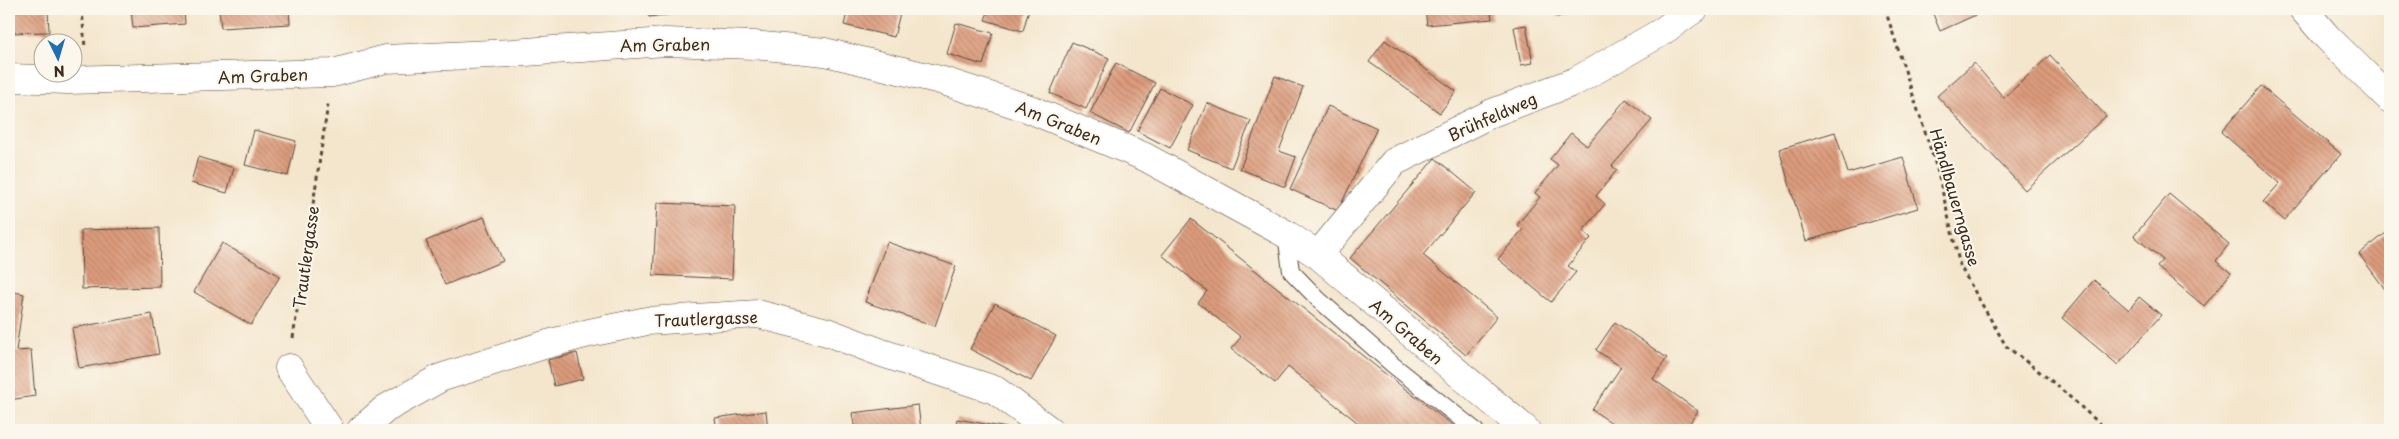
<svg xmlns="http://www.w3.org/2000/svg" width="2399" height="439" font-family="'Playpen Sans',sans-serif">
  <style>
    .building { fill: url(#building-back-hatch) }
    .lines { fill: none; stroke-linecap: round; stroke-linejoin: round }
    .service-casing { stroke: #574638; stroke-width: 18 }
    .minor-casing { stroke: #574638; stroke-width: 29 }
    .path { stroke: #574638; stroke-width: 3; stroke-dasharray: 4 4; stroke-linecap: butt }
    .service { stroke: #fff; stroke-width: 16 }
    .minor { stroke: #fff; stroke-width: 28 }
    .labels { text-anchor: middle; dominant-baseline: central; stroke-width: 4; stroke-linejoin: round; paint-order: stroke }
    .street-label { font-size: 16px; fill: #3b2a1e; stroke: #fbf7ec }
  </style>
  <defs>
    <pattern id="building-back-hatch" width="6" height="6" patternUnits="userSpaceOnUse" patternTransform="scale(1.25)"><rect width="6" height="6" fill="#dd9c7d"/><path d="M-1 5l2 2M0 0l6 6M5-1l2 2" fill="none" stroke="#b47f66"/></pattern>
  </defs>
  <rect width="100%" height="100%" fill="#fbf7ec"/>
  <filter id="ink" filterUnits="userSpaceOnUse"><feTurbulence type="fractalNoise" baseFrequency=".02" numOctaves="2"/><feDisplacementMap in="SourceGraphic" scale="10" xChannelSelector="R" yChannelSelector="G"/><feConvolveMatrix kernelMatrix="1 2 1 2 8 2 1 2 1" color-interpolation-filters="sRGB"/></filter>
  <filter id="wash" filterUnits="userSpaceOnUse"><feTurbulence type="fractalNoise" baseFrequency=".0096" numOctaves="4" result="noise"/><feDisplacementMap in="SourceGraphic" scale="20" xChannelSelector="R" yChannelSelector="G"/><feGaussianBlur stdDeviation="1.12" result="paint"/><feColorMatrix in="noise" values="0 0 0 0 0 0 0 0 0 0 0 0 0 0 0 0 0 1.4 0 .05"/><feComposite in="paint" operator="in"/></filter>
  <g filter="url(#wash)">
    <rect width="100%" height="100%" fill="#f4e6cd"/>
    <g id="blocks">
      <g class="building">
        <polygon points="9,9 48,9 49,32 9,33"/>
        <polygon points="131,9 184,9 185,24 133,28"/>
        <polygon points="219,9 289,9 290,24 221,28"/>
        <polygon points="648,9 704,9 704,10 649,17"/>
        <polygon points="848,9 901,9 894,37 844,25"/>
        <polygon points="989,9 1029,9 1023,31 985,20"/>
        <polygon points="1425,9 1491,9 1492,19 1427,25"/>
        <polygon points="1554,9 1579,9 1557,17"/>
        <polygon points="1931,9 1989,9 1940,31"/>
        <polygon points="956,23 993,33 983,65 947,54"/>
        <polygon points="1526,25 1533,63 1521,65 1514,27"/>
        <polygon points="1385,40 1456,91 1440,113 1369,62"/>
        <polygon points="1072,42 1109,58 1086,109 1050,93"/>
        <polygon points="2050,55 2106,116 2025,190 1937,96 1974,63 2004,98"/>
        <polygon points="1116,63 1155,83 1129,133 1090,113"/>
        <polygon points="1275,76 1303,87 1279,151 1296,157 1285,187 1240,169"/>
        <polygon points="2261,86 2341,154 2284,220 2263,202 2280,183 2221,132"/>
        <polygon points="1160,88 1193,105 1170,148 1137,131"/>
        <polygon points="1626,99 1652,120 1612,166 1617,170 1596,196 1605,204 1583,231 1591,238 1568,266 1576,272 1551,302 1498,259 1523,229 1517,225 1540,197 1535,193 1558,165 1550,159 1571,133 1587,146"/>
        <polygon points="1207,103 1251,121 1231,168 1187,150"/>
        <polygon points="1328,106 1377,128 1338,211 1290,189"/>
        <polygon points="254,130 296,141 288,176 245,165"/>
        <polygon points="1835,132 1848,173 1903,157 1918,208 1806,241 1779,149"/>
        <polygon points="198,157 234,168 227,193 191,183"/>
        <polygon points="1435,158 1476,192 1423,255 1497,317 1466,355 1350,258"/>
        <polygon points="2169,194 2229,244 2216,261 2231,273 2204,306 2157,267 2163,260 2134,236"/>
        <polygon points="657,203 735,206 732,279 653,275"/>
        <polygon points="484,217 503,261 445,285 426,241"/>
        <polygon points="1191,219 1383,372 1459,430 1367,430 1288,367 1275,383 1231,349 1241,337 1198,303 1207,291 1162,255"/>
        <polygon points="159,228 160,287 82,289 81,230"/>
        <polygon points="2390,230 2390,296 2359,254"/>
        <polygon points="887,242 956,266 935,326 865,302"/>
        <polygon points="222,243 280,276 251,325 194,292"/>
        <polygon points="2094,280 2129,310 2139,297 2161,315 2118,365 2062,318"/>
        <polygon points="9,291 24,294 16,351 31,350 35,396 9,400"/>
        <polygon points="995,303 1056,336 1031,381 970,349"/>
        <polygon points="152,314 159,354 79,368 72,328"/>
        <polygon points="1615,322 1667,358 1653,379 1698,411 1685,430 1623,430 1592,410 1621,367 1596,350"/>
        <polygon points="577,353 583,379 554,386 548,360"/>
        <polygon points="918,405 921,430 855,430 852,413"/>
        <polygon points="766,411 768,430 717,430 715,418"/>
        <polygon points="957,419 1013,429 1013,430 955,430"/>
      </g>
    </g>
  </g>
  <g filter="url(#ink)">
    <use href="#blocks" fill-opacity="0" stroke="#574638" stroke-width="1"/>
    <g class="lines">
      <g class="service-casing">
        <polyline id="service" points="1286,234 1291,271 1318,299 1393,365 1475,430"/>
      </g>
      <g class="minor-casing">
        <g id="minor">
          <polyline points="2303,9 2327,37 2390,99"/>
          <polyline points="9,78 68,80 333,73 386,59 512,53 665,42 754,45 825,52 940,80 1027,108 1145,157 1286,234 1318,255 1526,430"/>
          <polyline points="1318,255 1394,162 1492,113 1576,81 1660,33 1694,9"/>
          <polyline points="289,368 330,430"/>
          <polyline points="361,430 385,409 440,378 544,345 589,333 647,321 758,314 827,332 882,353 995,390 1049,430"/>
        </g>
      </g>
      <g class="path">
        <polyline points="82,9 85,48"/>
        <polyline points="1885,9 1937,169 1960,266 2006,346 2054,383 2107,430"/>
        <polyline points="293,338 328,104"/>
      </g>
      <use href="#service" class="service"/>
      <use href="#minor" class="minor"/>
    </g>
  </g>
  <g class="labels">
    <g class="street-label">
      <text transform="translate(665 44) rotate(-1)">Am Graben</text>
      <text transform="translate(263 75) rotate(-2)">Am Graben</text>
      <text transform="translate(1492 116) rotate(-24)">Brühfeldweg</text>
      <text transform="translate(1059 122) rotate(22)">Am Graben</text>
      <text transform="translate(1956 197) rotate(74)">Händlbauerngasse</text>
      <text transform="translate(305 257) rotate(-82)">Trautlergasse</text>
      <text transform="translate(706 318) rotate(-2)">Trautlergasse</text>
      <text transform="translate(1407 331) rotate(41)">Am Graben</text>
    </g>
  </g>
  <rect width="2399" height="439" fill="none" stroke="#fbf7ec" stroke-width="30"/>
  <g transform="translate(58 58) rotate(175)"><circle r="24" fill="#fbf7ec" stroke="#aea59a"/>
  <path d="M0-4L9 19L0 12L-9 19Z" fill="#1f6fb2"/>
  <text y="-8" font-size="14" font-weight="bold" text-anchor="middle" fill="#3b2a1e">N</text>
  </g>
</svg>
